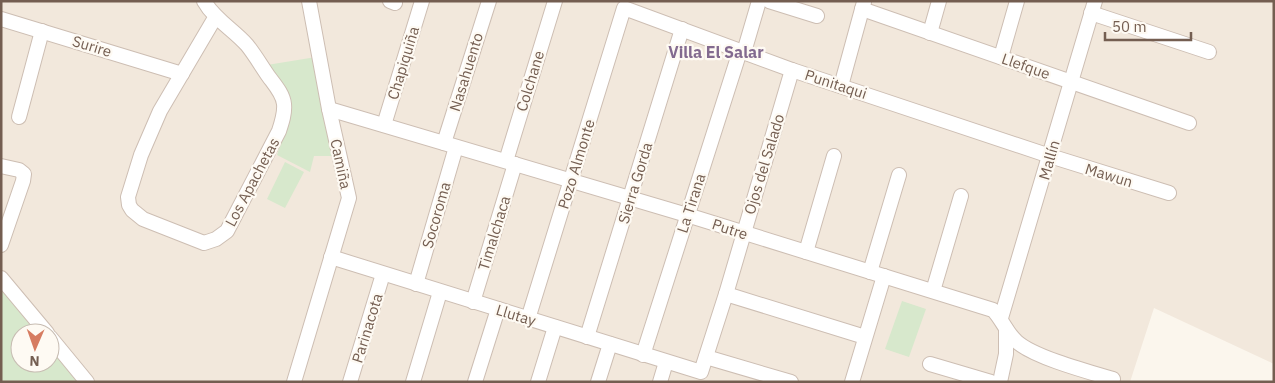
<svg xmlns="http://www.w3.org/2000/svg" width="1275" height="383" font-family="'IBM Plex Sans',sans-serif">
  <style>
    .residential { fill: #f2e8dc; fill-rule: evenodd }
    .green { fill: #d7e8cc }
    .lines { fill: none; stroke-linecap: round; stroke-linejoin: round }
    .minor-casing { stroke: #cdbeb3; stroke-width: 16 }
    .minor { stroke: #fff; stroke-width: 14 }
    .labels { text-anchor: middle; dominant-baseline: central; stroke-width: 4.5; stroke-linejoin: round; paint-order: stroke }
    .street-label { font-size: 15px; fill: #745e51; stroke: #fefaf3 }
    .neighbourhood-label { font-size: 16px; font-weight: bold; fill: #836a8f; stroke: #fefaf3 }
  </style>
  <rect width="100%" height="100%" fill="#fbf6ed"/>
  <path class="residential" d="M1,1h1273v363l-120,-56 -24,74h-1129zM20,333h30v30h-30z"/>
  <g class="green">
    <polygon points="316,57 333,156 314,156 310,172 277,155 289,117 267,65"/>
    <polygon points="285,162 304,172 285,208 267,199"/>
    <polygon points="1,290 39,333 20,333 20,363 50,363 50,346 80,382 1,382"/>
    <polygon points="902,301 926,309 909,357 885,349"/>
  </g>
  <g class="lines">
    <g class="minor-casing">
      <g id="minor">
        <path d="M204,1c10,18 30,29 43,44 8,10 15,22 22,32 6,8 14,17 15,27 1,9 -2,18 -5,27l-52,100 -11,8 -12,4 -61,-24 -11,-9 -3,-5 -1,-8 13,-42 19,-44 56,-95"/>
        <polyline points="390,1 395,3"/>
        <polyline points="769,1 817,16"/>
        <polyline points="862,9 1189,123"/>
        <polyline points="1091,13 1209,52"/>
        <polyline points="1,19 182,74"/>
        <polyline points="930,33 939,1"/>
        <polyline points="744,52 759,1"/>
        <polyline points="1001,57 1017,1"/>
        <polyline points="841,86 864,2"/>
        <path d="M329,109l358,106 306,95c9,9 13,22 23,31 17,16 73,31 97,38"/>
        <polyline points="19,117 42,31"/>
        <polyline points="384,125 422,1"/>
        <polyline points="444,143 489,1"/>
        <polyline points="506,161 555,1"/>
        <polyline points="1,166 19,170 24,174 23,181 1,245"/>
        <polyline points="806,252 834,156"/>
        <polyline points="331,257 701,372 726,294 792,70"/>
        <polyline points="870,272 899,175"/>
        <polyline points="1,278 47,333"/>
        <polyline points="416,284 456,147"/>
        <polyline points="933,291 961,196"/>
        <polyline points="726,294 865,337"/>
        <polyline points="473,302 515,164"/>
        <polyline points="1001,318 1095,1"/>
        <polyline points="528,319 624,8 792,70 1050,156 1169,193"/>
        <polyline points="50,337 87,382"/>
        <polyline points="587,337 682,29"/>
        <polyline points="643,355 740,51"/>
        <polyline points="706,357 791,382"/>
        <polyline points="930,364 991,382"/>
        <polyline points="294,382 349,198 329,109 309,1"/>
        <polyline points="350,382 383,274"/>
        <polyline points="413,382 440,292"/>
        <polyline points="475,382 498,309"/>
        <polyline points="538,382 555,327"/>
        <polyline points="598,382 610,344"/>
        <polyline points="660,382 666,362"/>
        <polyline points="852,382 884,276"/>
        <polyline points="1000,382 1006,354 1006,329"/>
      </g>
    </g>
    <use href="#minor" class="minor"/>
  </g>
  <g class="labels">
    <g class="street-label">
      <text transform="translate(92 46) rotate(17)">Surire</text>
      <text transform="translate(403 63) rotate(-73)">Chapiquiña</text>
      <text transform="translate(1026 66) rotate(19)">Llefque</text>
      <text transform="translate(466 72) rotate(-73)">Nasahuento</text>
      <text transform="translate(530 81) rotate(-73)">Colchane</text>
      <text transform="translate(836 84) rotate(18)">Punitaqui</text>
      <text transform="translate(1049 160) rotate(-74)">Mallín</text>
      <text transform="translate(341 164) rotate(78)">Camiña</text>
      <text transform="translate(576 164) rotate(-73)">Pozo Almonte</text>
      <text transform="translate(764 164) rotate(-73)">Ojos del Salado</text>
      <text transform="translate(1109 175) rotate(17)">Mawun</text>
      <text transform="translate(252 182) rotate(-62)">Los Apachetas</text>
      <text transform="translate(635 183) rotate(-73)">Sierra Gorda</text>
      <text transform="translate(691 203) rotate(-72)">La Tirana</text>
      <text transform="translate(436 215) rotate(-74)">Socoroma</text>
      <text transform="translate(730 229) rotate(18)">Putre</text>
      <text transform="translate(494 233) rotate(-73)">Timalchaca</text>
      <text transform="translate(516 315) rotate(17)">Llutay</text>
      <text transform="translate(367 328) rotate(-73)">Parinacota</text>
    </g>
    <g class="neighbourhood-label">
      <text x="716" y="52">Villa El Salar</text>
    </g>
  </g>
  <rect width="1275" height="383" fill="none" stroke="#745e51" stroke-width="5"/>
  <g transform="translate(35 348) rotate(182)"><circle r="24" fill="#fefaf3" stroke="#c7bcb2"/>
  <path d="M0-4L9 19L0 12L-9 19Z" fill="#d67c61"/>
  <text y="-8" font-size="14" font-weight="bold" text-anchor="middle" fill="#745e51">N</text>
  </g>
  <path d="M1105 32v8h86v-8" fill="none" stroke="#745e51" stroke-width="2.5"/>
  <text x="1112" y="32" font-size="15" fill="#745e51" stroke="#fefaf3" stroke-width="4" paint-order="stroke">50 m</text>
</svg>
